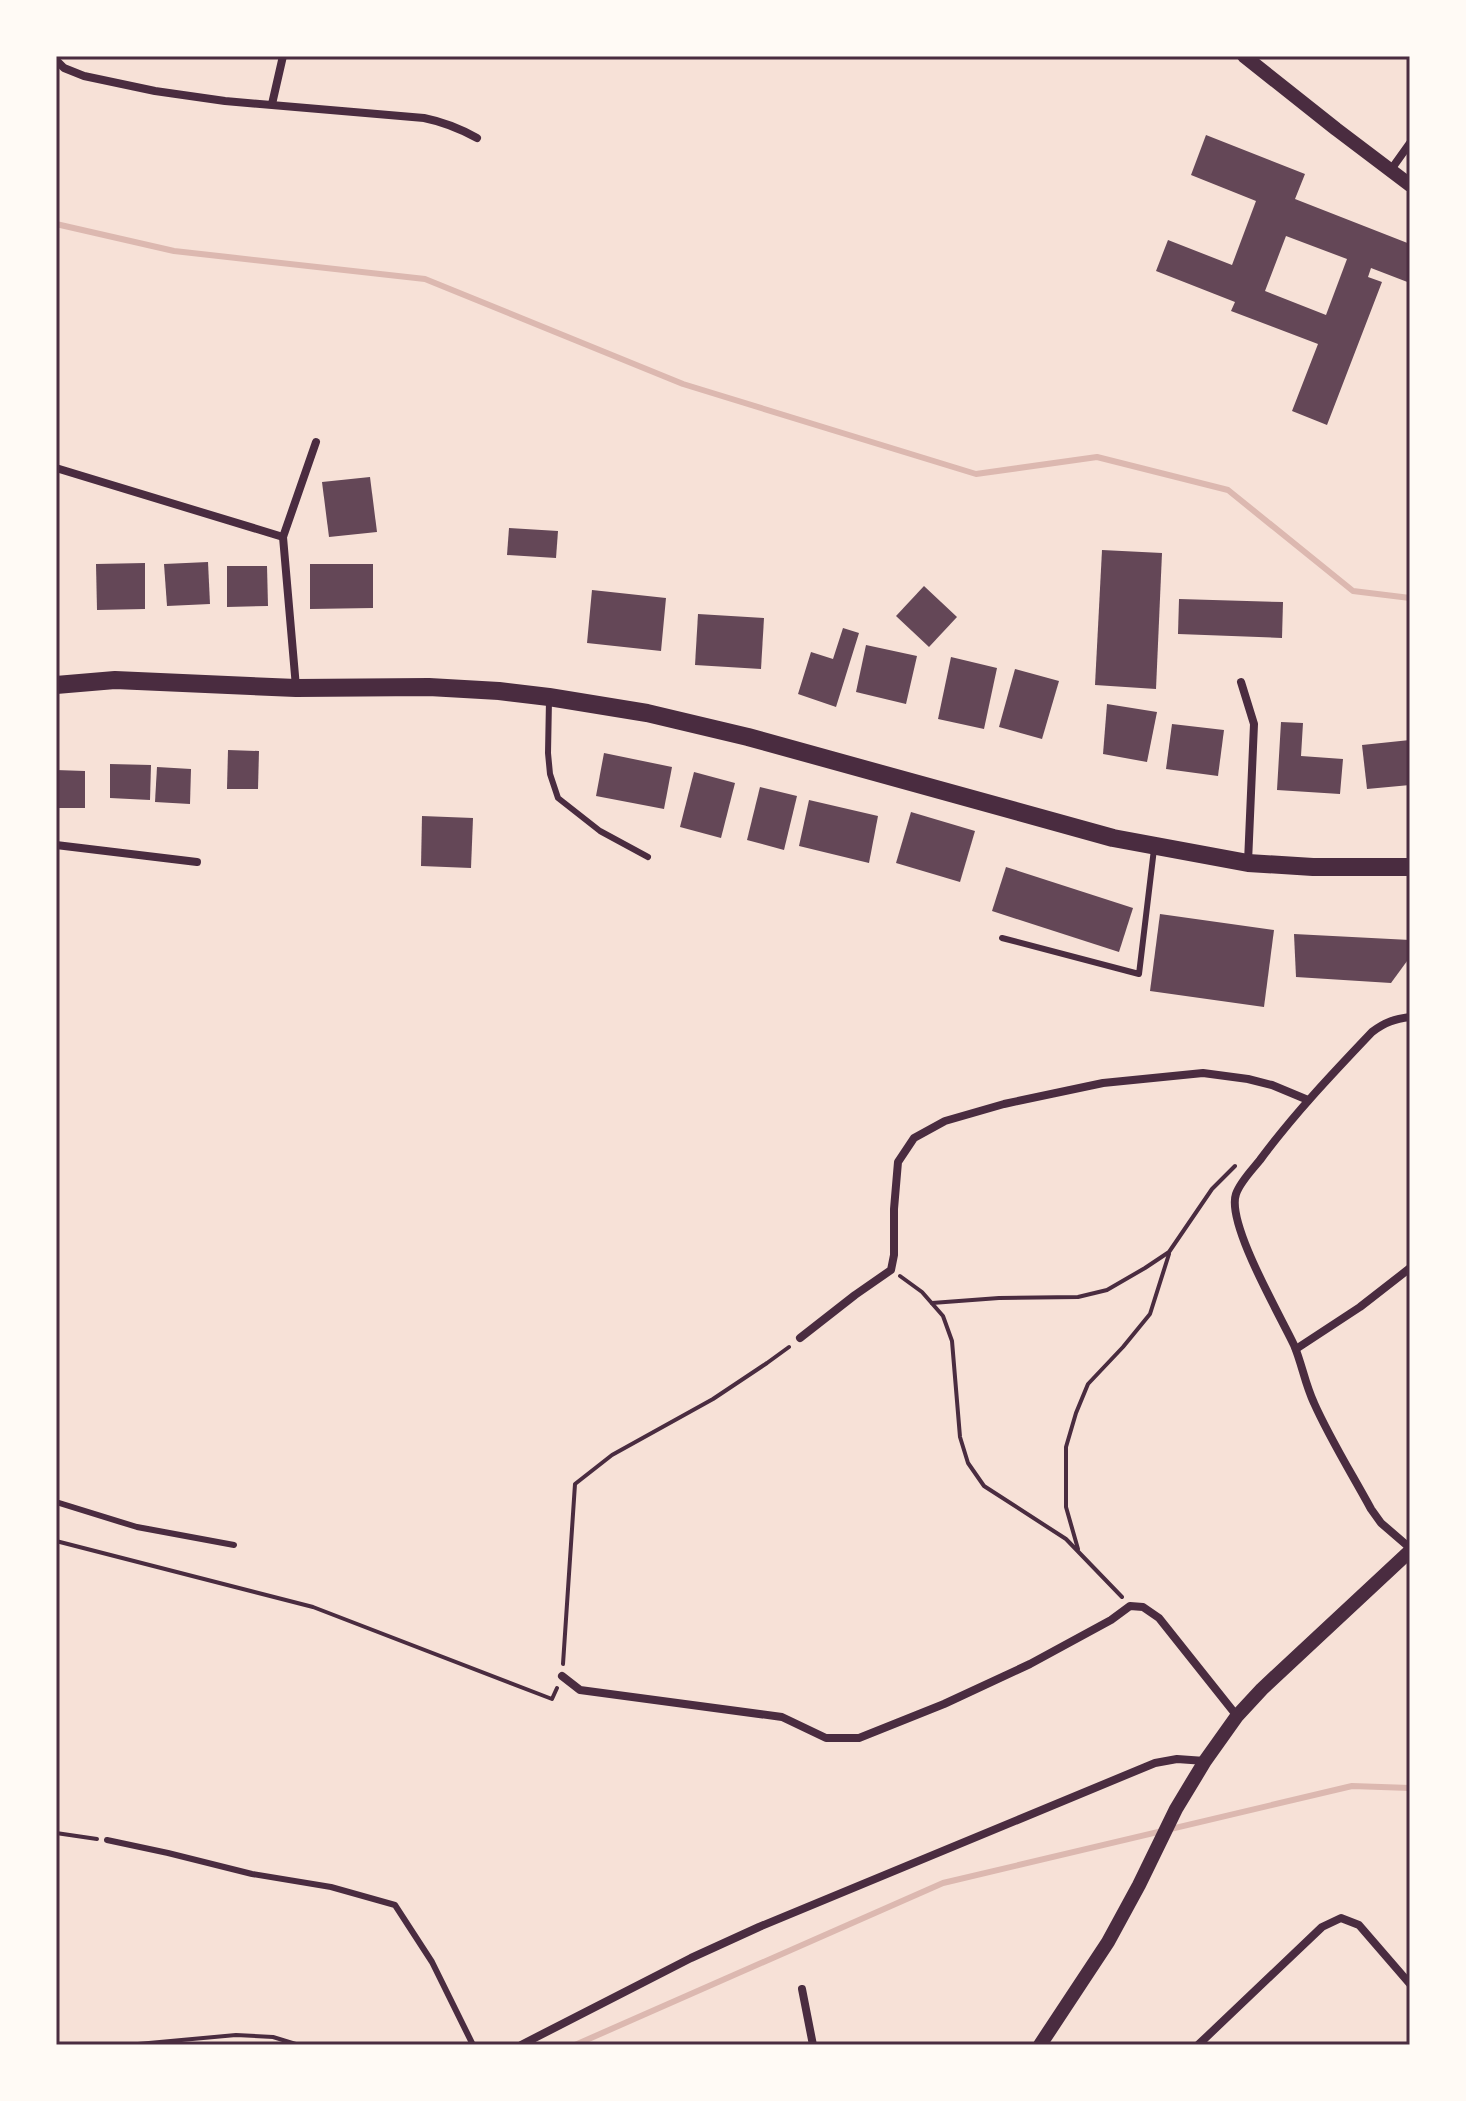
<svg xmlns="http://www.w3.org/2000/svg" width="1466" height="2101" font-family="'DejaVu Sans',sans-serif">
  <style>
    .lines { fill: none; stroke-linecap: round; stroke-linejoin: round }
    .stream { stroke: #dcb8b0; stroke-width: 6 }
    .building { fill: #644757; fill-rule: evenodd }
    .path { stroke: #4a2c40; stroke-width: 4 }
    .service { stroke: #4a2c40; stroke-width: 6 }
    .minor { stroke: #4a2c40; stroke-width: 8 }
    .tertiary { stroke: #4a2c40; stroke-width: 14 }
    .primary { stroke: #4a2c40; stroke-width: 18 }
    .neatline { fill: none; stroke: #4a2c40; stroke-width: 3 }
  </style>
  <rect width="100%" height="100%" fill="#f7e1d7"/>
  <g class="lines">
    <g class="stream">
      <polyline points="56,224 174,251 425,279 683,384 976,474 1097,457 1228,490 1353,591 1410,598"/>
      <polyline points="575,2045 943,1883 1352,1786 1410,1788"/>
    </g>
  </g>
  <g class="building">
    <path d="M1206,135l99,39 -10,25 115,45v39l-39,-15 -3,9 14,5 -55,143 -35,-14 26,-67 -87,-33 4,-9 -79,-31 12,-31 64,25 24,-64 -65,-26zM1286,236l61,23 -21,56 -61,-24z"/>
    <polygon points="370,477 377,532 329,537 322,482"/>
    <polygon points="509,528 558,531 556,558 507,555"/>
    <polygon points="1102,550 1162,553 1156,689 1095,685"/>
    <polygon points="208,562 210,604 167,606 164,564"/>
    <polygon points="145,563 145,609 97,610 96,564"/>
    <polygon points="310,564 373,564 373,608 310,609"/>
    <polygon points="227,566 267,566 268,606 227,607"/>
    <polygon points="924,586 957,617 929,647 896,616"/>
    <polygon points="592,590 666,598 661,651 587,643"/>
    <polygon points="1179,599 1283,602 1282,638 1178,634"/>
    <polygon points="698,614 764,618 761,669 695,665"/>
    <polygon points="843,628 859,633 836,707 798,694 811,652 833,659"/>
    <polygon points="866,645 917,656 906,704 856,692"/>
    <polygon points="951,657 997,668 984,729 938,719"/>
    <polygon points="1015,669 1059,681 1042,739 999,727"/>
    <polygon points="1107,704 1157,712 1147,762 1103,754"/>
    <polygon points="1281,722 1303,723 1301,756 1343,759 1340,794 1277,790"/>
    <polygon points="1172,724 1224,730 1218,776 1166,769"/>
    <polygon points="1410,740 1410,785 1367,789 1362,745"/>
    <polygon points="228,750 259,751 258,789 227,789"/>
    <polygon points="604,753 672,767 664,809 596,796"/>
    <polygon points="110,764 151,765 150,800 110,798"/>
    <polygon points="157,767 191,769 190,804 155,802"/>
    <polygon points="56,770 85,771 85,808 56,808"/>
    <polygon points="694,772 735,783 721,838 680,827"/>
    <polygon points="760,787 797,796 784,850 747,840"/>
    <polygon points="809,800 878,816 869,863 799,846"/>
    <polygon points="911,812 975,831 960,882 896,863"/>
    <polygon points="422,816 473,818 471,868 421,866"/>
    <polygon points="1006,867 1133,908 1119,952 992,911"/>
    <polygon points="1160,914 1274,930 1264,1007 1150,991"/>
    <polygon points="1294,934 1410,940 1410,957 1391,983 1296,977"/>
  </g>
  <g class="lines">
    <g class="path">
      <polyline points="900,1276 922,1292 943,1316 952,1341 960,1437 968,1463 984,1486 1066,1539 1122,1597"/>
      <polyline points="932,1303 999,1298 1078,1297 1107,1290 1145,1268 1169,1252 1212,1189 1235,1166"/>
      <polyline points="56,1541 313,1607 552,1699 557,1688"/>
      <polyline points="1078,1549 1066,1507 1066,1447 1076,1413 1088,1384 1123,1347 1150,1314 1169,1254"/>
      <polyline points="563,1664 575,1484 612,1455 713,1399 767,1363 789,1347"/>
      <polyline points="56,1833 97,1839"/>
      <polyline points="127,2045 236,2035 273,2037 299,2045"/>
    </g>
    <g class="service">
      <polyline points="549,700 548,753 550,774 558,798 600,831 648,857"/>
      <polyline points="1002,938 1139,974 1154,849"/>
      <polyline points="56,1502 137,1527 234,1545"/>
      <polyline points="107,1840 168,1853 252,1874 331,1887 395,1905 432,1962 473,2045"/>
    </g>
    <g class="minor">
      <path d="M56,60l8,8 20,8 71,15 70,10 199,17c20,4 35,10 53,20"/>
      <polyline points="272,104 283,56"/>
      <polyline points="1390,171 1410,143"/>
      <polyline points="56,468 283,537"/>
      <polyline points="1241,682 1254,724 1248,862"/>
      <polyline points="296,687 283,537 316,442"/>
      <polyline points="56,845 197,862"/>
      <path d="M1410,1017c-15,2 -25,5 -38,15 -39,41 -78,82 -112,128 -8,10 -20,22 -24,34 -10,29 44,121 58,151 8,19 11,39 20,58 16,36 38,71 57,106l10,14 29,25"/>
      <polyline points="800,1338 855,1295 891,1270 894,1255 894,1209 898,1162 914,1138 945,1121 1004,1104 1103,1083 1203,1073 1248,1079 1272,1085 1308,1100"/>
      <polyline points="1296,1349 1360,1307 1410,1268"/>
      <polyline points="562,1676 580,1690 782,1717 826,1738 859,1738 944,1704 1030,1664 1111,1620 1130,1606 1143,1607 1159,1618 1237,1716"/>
      <polyline points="802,1989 813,2045"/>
      <polyline points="521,2045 691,1958 759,1927 1155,1763 1177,1759 1205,1761"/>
      <polyline points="1198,2045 1322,1927 1341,1918 1359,1925 1410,1984"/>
    </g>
    <g class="tertiary">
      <polyline points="1244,56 1336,129 1410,185"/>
      <polyline points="1040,2045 1108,1942 1139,1885 1176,1809 1205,1761 1237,1716 1262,1689 1410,1551"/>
    </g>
    <polyline class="primary" points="56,685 115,680 296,688 429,687 499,691 549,697 647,713 748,737 1113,838 1248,863 1313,867 1410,867"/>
  </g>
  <rect width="1466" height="2101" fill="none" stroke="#fffaf5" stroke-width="116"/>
  <rect x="58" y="58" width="1350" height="1985" class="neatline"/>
</svg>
